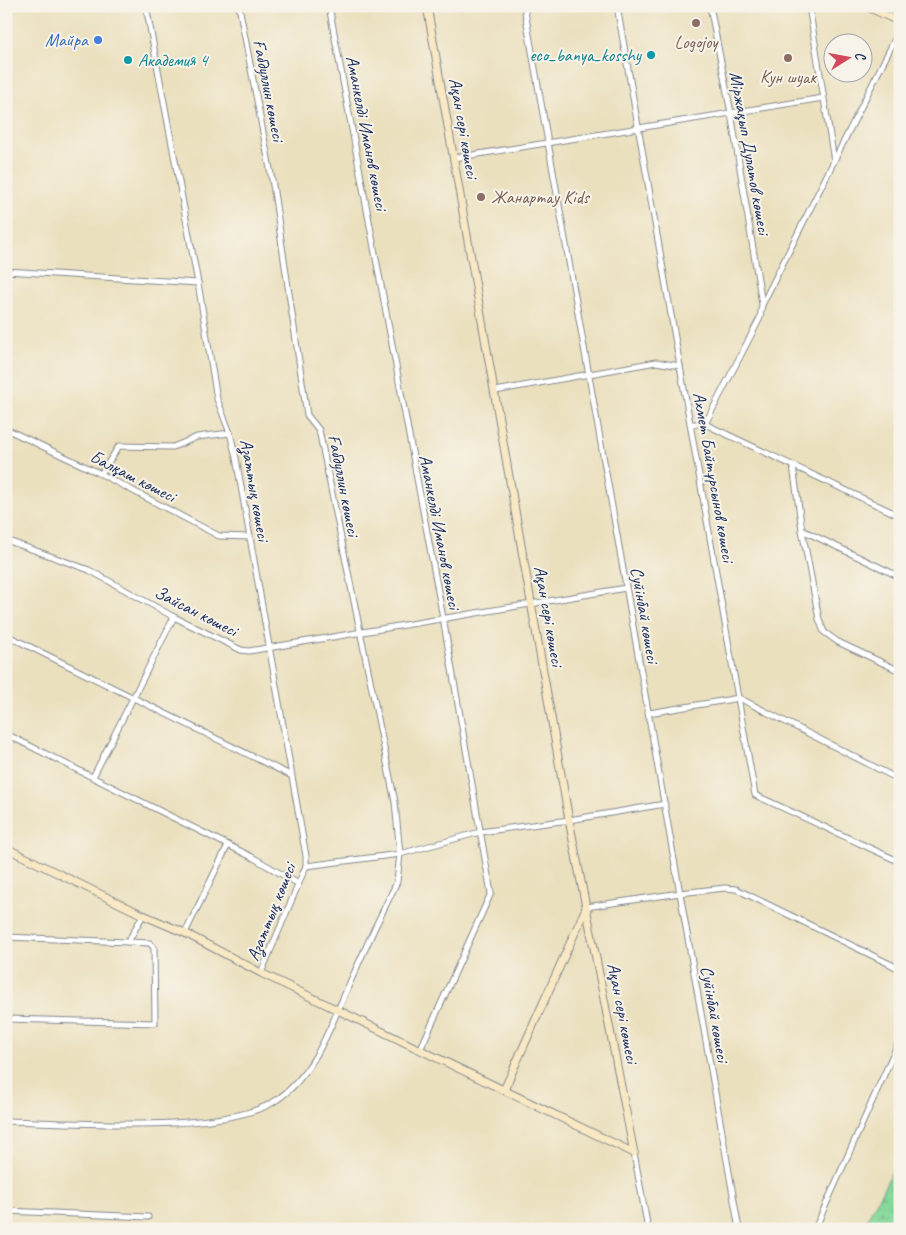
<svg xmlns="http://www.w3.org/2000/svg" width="906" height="1235" font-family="Caveat,sans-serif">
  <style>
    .built { fill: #f6cfd9 }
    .wetland { fill: url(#wetland-marsh); stroke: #50847c }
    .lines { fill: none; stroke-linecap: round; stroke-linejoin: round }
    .street-casing { stroke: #83888e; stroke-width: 7 }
    .secondary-casing { stroke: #83888e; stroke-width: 9 }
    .street { stroke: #fff; stroke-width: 5 }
    .secondary { stroke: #f8e8c3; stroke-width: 7 }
    .education-dot { fill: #8d6e63; stroke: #f7f3e8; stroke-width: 2 }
    .shop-dot { fill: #3f7fe0; stroke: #f7f3e8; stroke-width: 2 }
    .culture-dot { fill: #0f9aa8; stroke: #f7f3e8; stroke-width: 2 }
    .labels { text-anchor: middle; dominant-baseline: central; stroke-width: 4; stroke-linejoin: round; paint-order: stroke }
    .shop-label { font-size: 18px; fill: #366cbe; stroke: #f7f3e8; text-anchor: end }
    .education-label { font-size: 18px; fill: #785e54; stroke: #f7f3e8 }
    .culture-label { font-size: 18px; fill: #0d838f; stroke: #f7f3e8; text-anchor: end }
    .street-label { font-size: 18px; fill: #1b2f5e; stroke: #f7f3e8 }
  </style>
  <defs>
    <pattern id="wetland-marsh" width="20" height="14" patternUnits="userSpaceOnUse" patternTransform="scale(1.25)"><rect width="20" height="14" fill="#85d99b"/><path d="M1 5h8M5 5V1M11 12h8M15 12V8" fill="none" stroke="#72bb88"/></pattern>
  </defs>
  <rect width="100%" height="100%" fill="#f7f3e8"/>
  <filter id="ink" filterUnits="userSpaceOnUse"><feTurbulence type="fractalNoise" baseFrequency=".02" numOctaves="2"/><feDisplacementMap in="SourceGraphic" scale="10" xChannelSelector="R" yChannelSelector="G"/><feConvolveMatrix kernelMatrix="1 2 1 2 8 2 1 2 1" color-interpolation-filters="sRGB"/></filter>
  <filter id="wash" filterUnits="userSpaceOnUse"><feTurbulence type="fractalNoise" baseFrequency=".0096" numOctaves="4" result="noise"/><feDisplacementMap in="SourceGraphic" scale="20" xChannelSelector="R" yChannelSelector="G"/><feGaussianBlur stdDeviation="1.12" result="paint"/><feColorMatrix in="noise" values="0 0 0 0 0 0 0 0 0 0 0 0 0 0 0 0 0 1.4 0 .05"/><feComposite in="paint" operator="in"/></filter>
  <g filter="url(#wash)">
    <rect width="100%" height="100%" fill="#ebe0be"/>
    <circle class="built" cx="696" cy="23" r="5.5"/>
    <polygon class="wetland" points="900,1157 900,1229 862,1229"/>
  </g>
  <g filter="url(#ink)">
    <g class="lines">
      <g class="street-casing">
        <g id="street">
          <polyline points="146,6 198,283 217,399 230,433 236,458 306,856 306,866 261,973"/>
          <polyline points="329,6 443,618 491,893 420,1050"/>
          <polyline points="524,6 739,1229"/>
          <polyline points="617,6 755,795 900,862"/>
          <polyline points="710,6 731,113 762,304"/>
          <polyline points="809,6 834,161"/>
          <polyline points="454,158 823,98"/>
          <polyline points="6,271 198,283"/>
          <polyline points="495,391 656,362 680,366"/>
          <polyline points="691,424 705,424 760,318 762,305 895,39 900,11"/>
          <polyline points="705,424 900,516"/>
          <polyline points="6,429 101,474 219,536 250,537"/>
          <polyline points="793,466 802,530 819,619 824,632 838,642 900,671"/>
          <polyline points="101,474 119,446 173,447 197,437 230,433"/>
          <polyline points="802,530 900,577"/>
          <polyline points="6,540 89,570 174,617 241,650 249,651 626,588"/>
          <polyline points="6,635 290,775"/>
          <polyline points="649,713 739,698 900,780"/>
          <polyline points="6,734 252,857 297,883"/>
          <polyline points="93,777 174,617"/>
          <polyline points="306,866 400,854 480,832 569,820 665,804"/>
          <polyline points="586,907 680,893 725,888 736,889 900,969"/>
          <polyline points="185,933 228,845"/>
          <polyline points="6,937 128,942 143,915"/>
          <polyline points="6,1019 155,1023 154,948 150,943 128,942"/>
          <path d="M6,1121c63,1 224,14 272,-22 39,-27 55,-80 74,-121 14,-32 29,-64 45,-96l3,-28 -5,-52 -76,-372 -12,-15 -34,-230 -34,-179"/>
          <polyline points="634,1153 648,1229"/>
          <polyline points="6,1211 148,1217"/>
          <polyline points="815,1229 900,1039"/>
        </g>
      </g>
      <g class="secondary-casing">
        <g id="secondary">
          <polyline points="427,6 569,820 634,1153"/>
          <polyline points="866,6 900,22"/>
          <polyline points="6,848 143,915 185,933 261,973 634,1153"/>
          <polyline points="504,1090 586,908"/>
        </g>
      </g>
      <use href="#street" class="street"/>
      <use href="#secondary" class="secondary"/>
    </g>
  </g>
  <g class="education-dot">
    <circle cx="696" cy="23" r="5"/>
    <circle cx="788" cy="58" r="5"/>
    <circle cx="481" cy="197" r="5"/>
  </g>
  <circle class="shop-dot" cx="98" cy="40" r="5"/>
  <g class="culture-dot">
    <circle cx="651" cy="55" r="5"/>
    <circle cx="128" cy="60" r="5"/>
  </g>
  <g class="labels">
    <g class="shop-label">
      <text x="88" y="40">Майра</text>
    </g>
    <g class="education-label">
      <text x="696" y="42">Logojoy</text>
      <text x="788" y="77">Кун шуак</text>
      <text x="491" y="197" text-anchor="start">Жанартау Kids</text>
    </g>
    <g class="culture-label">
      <text x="641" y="55">eco_banya_kosshy</text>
      <text x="138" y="60" text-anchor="start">Академия 4</text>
    </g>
    <g class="street-label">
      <text transform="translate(269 90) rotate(79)">Ғабдуллин көшесі</text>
      <text transform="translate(464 128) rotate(80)">Ақан сері көшесі</text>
      <text transform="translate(367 133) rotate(79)">Аманкелді Иманов көшесі</text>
      <text transform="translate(750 153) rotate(80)">Міржақып Дулатов көшесі</text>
      <text transform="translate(133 476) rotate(27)">Балқаш көшесі</text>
      <text transform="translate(714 477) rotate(80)">Ахмет Байтұрсынов көшесі</text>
      <text transform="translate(344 485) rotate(79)">Ғабдуллин көшесі</text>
      <text transform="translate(255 490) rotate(80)">Азаттық көшесі</text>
      <text transform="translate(440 532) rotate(79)">Аманкелді Иманов көшесі</text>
      <text transform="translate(196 611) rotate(27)">Зайсан көшесі</text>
      <text transform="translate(645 615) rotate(80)">Суйінбай көшесі</text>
      <text transform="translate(549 616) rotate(80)">Ақан сері көшесі</text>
      <text transform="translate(271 912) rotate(-68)">Азаттық көшесі</text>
      <text transform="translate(623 1013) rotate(79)">Ақан сері көшесі</text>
      <text transform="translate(715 1014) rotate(80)">Суйінбай көшесі</text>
    </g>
  </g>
  <rect width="906" height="1235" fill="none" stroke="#f7f3e8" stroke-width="25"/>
  <g transform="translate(848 58) rotate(79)"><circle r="24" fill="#f7f3e8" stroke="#9fa5b1"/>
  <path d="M0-4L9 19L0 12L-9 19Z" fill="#d1495b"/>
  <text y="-8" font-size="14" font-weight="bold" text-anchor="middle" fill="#1b2f5e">С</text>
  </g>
</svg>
